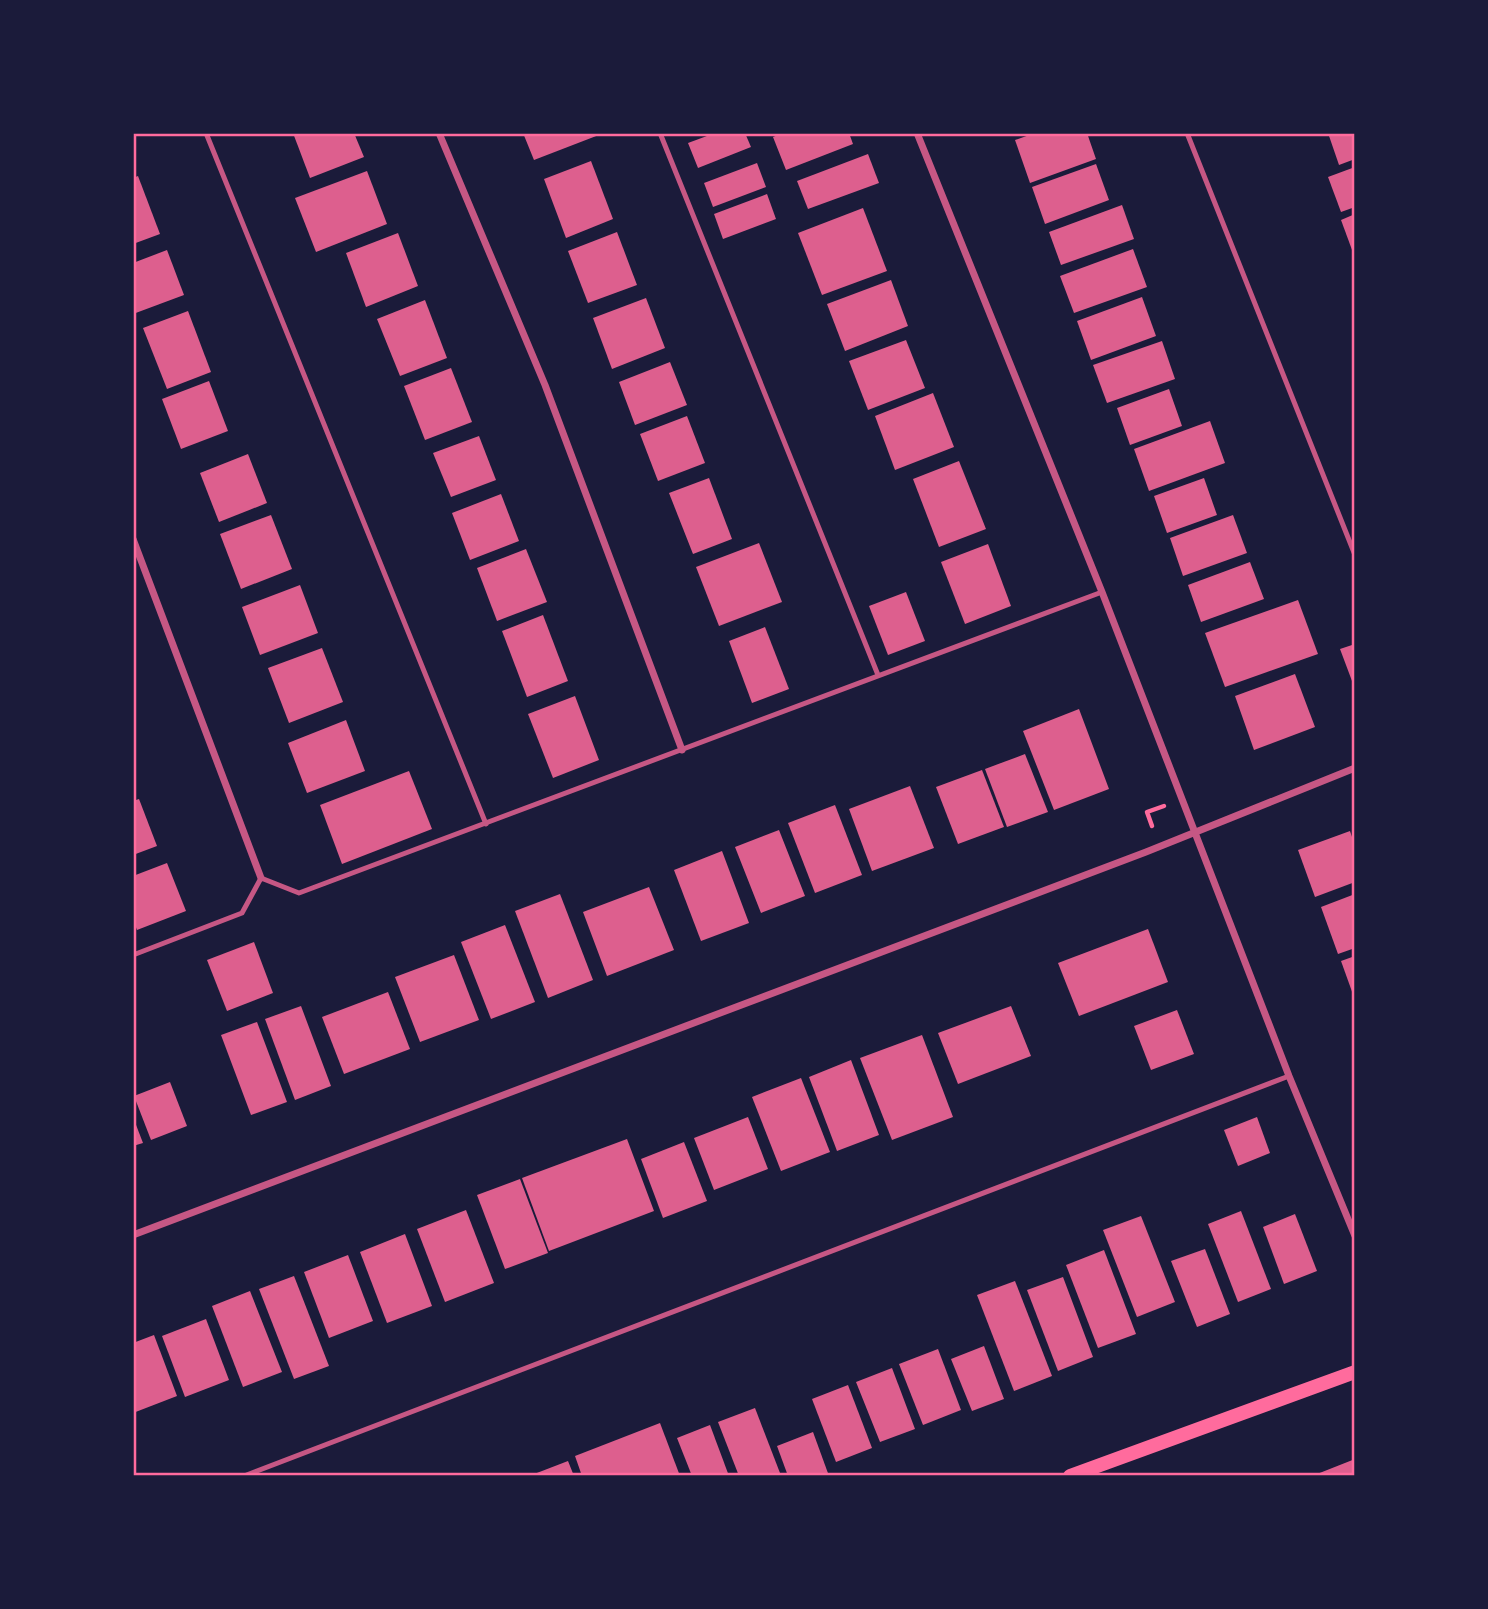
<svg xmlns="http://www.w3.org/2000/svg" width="1488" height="1609" font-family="'Asap Condensed',sans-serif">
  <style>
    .building { fill: #dd5f8e }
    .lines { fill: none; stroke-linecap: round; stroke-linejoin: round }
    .path { stroke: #ff6b9d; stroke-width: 4.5 }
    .service { stroke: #c65784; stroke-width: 5 }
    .minor { stroke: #c65784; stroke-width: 7 }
    .secondary { stroke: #ff6b9d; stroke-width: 14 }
    .neatline { fill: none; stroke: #ff6b9d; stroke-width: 2.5 }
  </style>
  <rect width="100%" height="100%" fill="#1b1b3a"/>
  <g class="building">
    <polygon points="293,133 354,133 364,157 310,178"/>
    <polygon points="523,133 604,133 534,160"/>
    <polygon points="715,133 745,133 751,147 698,168 688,143"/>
    <polygon points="783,133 849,133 853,144 786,170 773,137"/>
    <polygon points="1035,133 1087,133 1096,159 1030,183 1015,140"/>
    <polygon points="1328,133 1355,133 1355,159 1339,165"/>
    <polygon points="868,154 879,183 808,209 797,181"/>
    <polygon points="591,161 613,219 566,238 544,179"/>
    <polygon points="757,163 766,187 713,207 704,183"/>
    <polygon points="1096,164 1109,200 1045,224 1032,187"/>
    <polygon points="1355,167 1355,207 1341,212 1328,177"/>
    <polygon points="367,171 387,224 316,252 295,198"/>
    <polygon points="138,176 160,234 133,244 133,178"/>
    <polygon points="767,194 776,219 723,239 714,214"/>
    <polygon points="1122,205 1134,239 1061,265 1049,232"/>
    <polygon points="863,208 887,271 822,295 798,233"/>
    <polygon points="1355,214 1355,258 1341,220"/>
    <polygon points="617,232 637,285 588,303 568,251"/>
    <polygon points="398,233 418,286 366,307 346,253"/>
    <polygon points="1133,249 1147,287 1074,313 1060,276"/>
    <polygon points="167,250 184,295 133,314 133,263"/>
    <polygon points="891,280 908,326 845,351 827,304"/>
    <polygon points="1142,297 1156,336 1091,360 1077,321"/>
    <polygon points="646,298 665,348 612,369 593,318"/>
    <polygon points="425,300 447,358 400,376 377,319"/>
    <polygon points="188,311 211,372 167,389 143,328"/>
    <polygon points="906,340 925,388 868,410 849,361"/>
    <polygon points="1162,341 1175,379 1107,403 1093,365"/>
    <polygon points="670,362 687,405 635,425 619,382"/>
    <polygon points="451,368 472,422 425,440 404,386"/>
    <polygon points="209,381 228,431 181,449 162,399"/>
    <polygon points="1169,389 1182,426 1130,445 1117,408"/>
    <polygon points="933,393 954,447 895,470 875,416"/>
    <polygon points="687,416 705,463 658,481 640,434"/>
    <polygon points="1210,421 1225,463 1149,491 1134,449"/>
    <polygon points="479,436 496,480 451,497 433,453"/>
    <polygon points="248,454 267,503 219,522 200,473"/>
    <polygon points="959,461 986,529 939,547 913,479"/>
    <polygon points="709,478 732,539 693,554 669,493"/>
    <polygon points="1204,478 1217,515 1167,533 1154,496"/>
    <polygon points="501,494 519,541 470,560 452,513"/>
    <polygon points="271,515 292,569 241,589 220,534"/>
    <polygon points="1233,515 1247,553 1183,576 1170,538"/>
    <polygon points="759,543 782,602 719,626 696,567"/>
    <polygon points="988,544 1011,606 965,624 941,562"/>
    <polygon points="526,549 547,602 497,621 477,568"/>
    <polygon points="1250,562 1264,599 1201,622 1188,585"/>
    <polygon points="300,585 318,633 260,655 242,607"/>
    <polygon points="906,592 925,641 888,655 869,606"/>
    <polygon points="1298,600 1318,654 1225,687 1205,633"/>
    <polygon points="543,615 568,681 527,697 502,631"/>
    <polygon points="765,627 789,689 752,703 729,641"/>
    <polygon points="1355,644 1355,689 1340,649"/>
    <polygon points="322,648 343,702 289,723 268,668"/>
    <polygon points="1295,674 1315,727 1254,750 1235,696"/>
    <polygon points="575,696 599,760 553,778 528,714"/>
    <polygon points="1079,709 1109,789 1054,810 1023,731"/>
    <polygon points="346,720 365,771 307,793 288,743"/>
    <polygon points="1025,754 1048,812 1007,827 985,769"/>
    <polygon points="982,770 1004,827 958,844 936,787"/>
    <polygon points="409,771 432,829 342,864 320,805"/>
    <polygon points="910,786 934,848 872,871 849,809"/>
    <polygon points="139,799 157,846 133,855 133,801"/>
    <polygon points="835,805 862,875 815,893 788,823"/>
    <polygon points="779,830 805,896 761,913 735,847"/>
    <polygon points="1350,831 1355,846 1355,882 1315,897 1298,850"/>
    <polygon points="722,851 749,923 701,941 674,870"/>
    <polygon points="167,863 186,911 137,930 133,919 133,876"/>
    <polygon points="649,887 674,950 607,976 583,912"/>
    <polygon points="560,894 593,980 548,998 515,911"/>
    <polygon points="1355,894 1355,948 1338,954 1321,907"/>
    <polygon points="505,925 535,1002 491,1019 461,942"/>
    <polygon points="1148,929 1168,982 1079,1016 1058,963"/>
    <polygon points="254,942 273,993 227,1011 207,960"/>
    <polygon points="454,955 479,1020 420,1042 395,977"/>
    <polygon points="1355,956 1355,1000 1341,961"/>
    <polygon points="388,992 410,1049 344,1074 322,1017"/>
    <polygon points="301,1006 331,1086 295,1100 265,1019"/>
    <polygon points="1011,1006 1031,1056 958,1084 938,1033"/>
    <polygon points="1177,1010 1194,1054 1151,1070 1134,1026"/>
    <polygon points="257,1022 287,1102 251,1115 221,1035"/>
    <polygon points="922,1035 953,1117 892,1140 860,1058"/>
    <polygon points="851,1060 879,1135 837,1151 809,1077"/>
    <polygon points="801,1078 830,1152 781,1171 752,1097"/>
    <polygon points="170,1082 187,1126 151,1140 134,1096"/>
    <polygon points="133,1117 143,1143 133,1146"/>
    <polygon points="748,1117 768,1169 714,1190 694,1138"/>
    <polygon points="1257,1117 1270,1153 1238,1166 1224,1130"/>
    <polygon points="627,1139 654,1211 549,1251 522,1178"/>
    <polygon points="684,1142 707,1201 663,1218 641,1159"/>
    <polygon points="520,1179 548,1253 505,1269 477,1195"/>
    <polygon points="466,1210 494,1283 445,1302 417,1229"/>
    <polygon points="1241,1211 1271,1289 1238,1302 1208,1224"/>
    <polygon points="1295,1214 1317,1271 1284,1284 1263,1227"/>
    <polygon points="1141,1216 1175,1302 1137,1317 1103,1230"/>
    <polygon points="405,1234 432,1306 387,1323 360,1252"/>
    <polygon points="1205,1249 1230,1314 1197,1327 1171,1261"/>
    <polygon points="1104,1250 1136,1334 1098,1348 1066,1265"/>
    <polygon points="348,1255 373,1321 329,1338 304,1272"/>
    <polygon points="294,1276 329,1366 294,1379 259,1289"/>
    <polygon points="1063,1277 1093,1357 1058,1371 1027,1290"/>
    <polygon points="1015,1281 1052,1376 1014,1391 977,1295"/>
    <polygon points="250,1291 282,1372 243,1387 212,1306"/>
    <polygon points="206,1319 229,1380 185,1397 162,1336"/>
    <polygon points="154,1335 177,1396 133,1413 133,1343"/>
    <polygon points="984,1346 1004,1399 972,1411 951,1359"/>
    <polygon points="938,1349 961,1410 923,1425 899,1364"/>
    <polygon points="892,1368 915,1429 880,1442 856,1382"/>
    <polygon points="848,1385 872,1448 836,1462 812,1399"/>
    <polygon points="755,1408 780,1473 773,1476 739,1476 718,1422"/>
    <polygon points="660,1423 680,1476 582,1476 575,1456"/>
    <polygon points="710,1425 729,1476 692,1476 677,1438"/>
    <polygon points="813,1432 829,1476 788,1476 777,1446"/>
    <polygon points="1355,1459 1355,1476 1312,1476"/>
    <polygon points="568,1461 574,1476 529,1476"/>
  </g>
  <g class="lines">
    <polyline class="path" points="1152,826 1147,812 1164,806"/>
    <g class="service">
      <polyline points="206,133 486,824"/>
      <polyline points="660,133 878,675"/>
      <polyline points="1187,133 1355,555"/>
      <polyline points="133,955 242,913 261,878 299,893 1102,592"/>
      <polyline points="244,1476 1289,1076"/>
    </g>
    <g class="minor">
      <polyline points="439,133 545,385 682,750"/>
      <polyline points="917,133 1102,592 1289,1076 1355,1236"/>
      <polyline points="133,539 261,878"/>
      <polyline points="133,1235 1146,852 1355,768"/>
    </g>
    <polyline class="secondary" points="1070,1476 1355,1372"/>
  </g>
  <rect width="1488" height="1609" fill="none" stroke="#1b1b3a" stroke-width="270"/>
  <rect x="135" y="135" width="1218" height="1339" class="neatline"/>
</svg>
